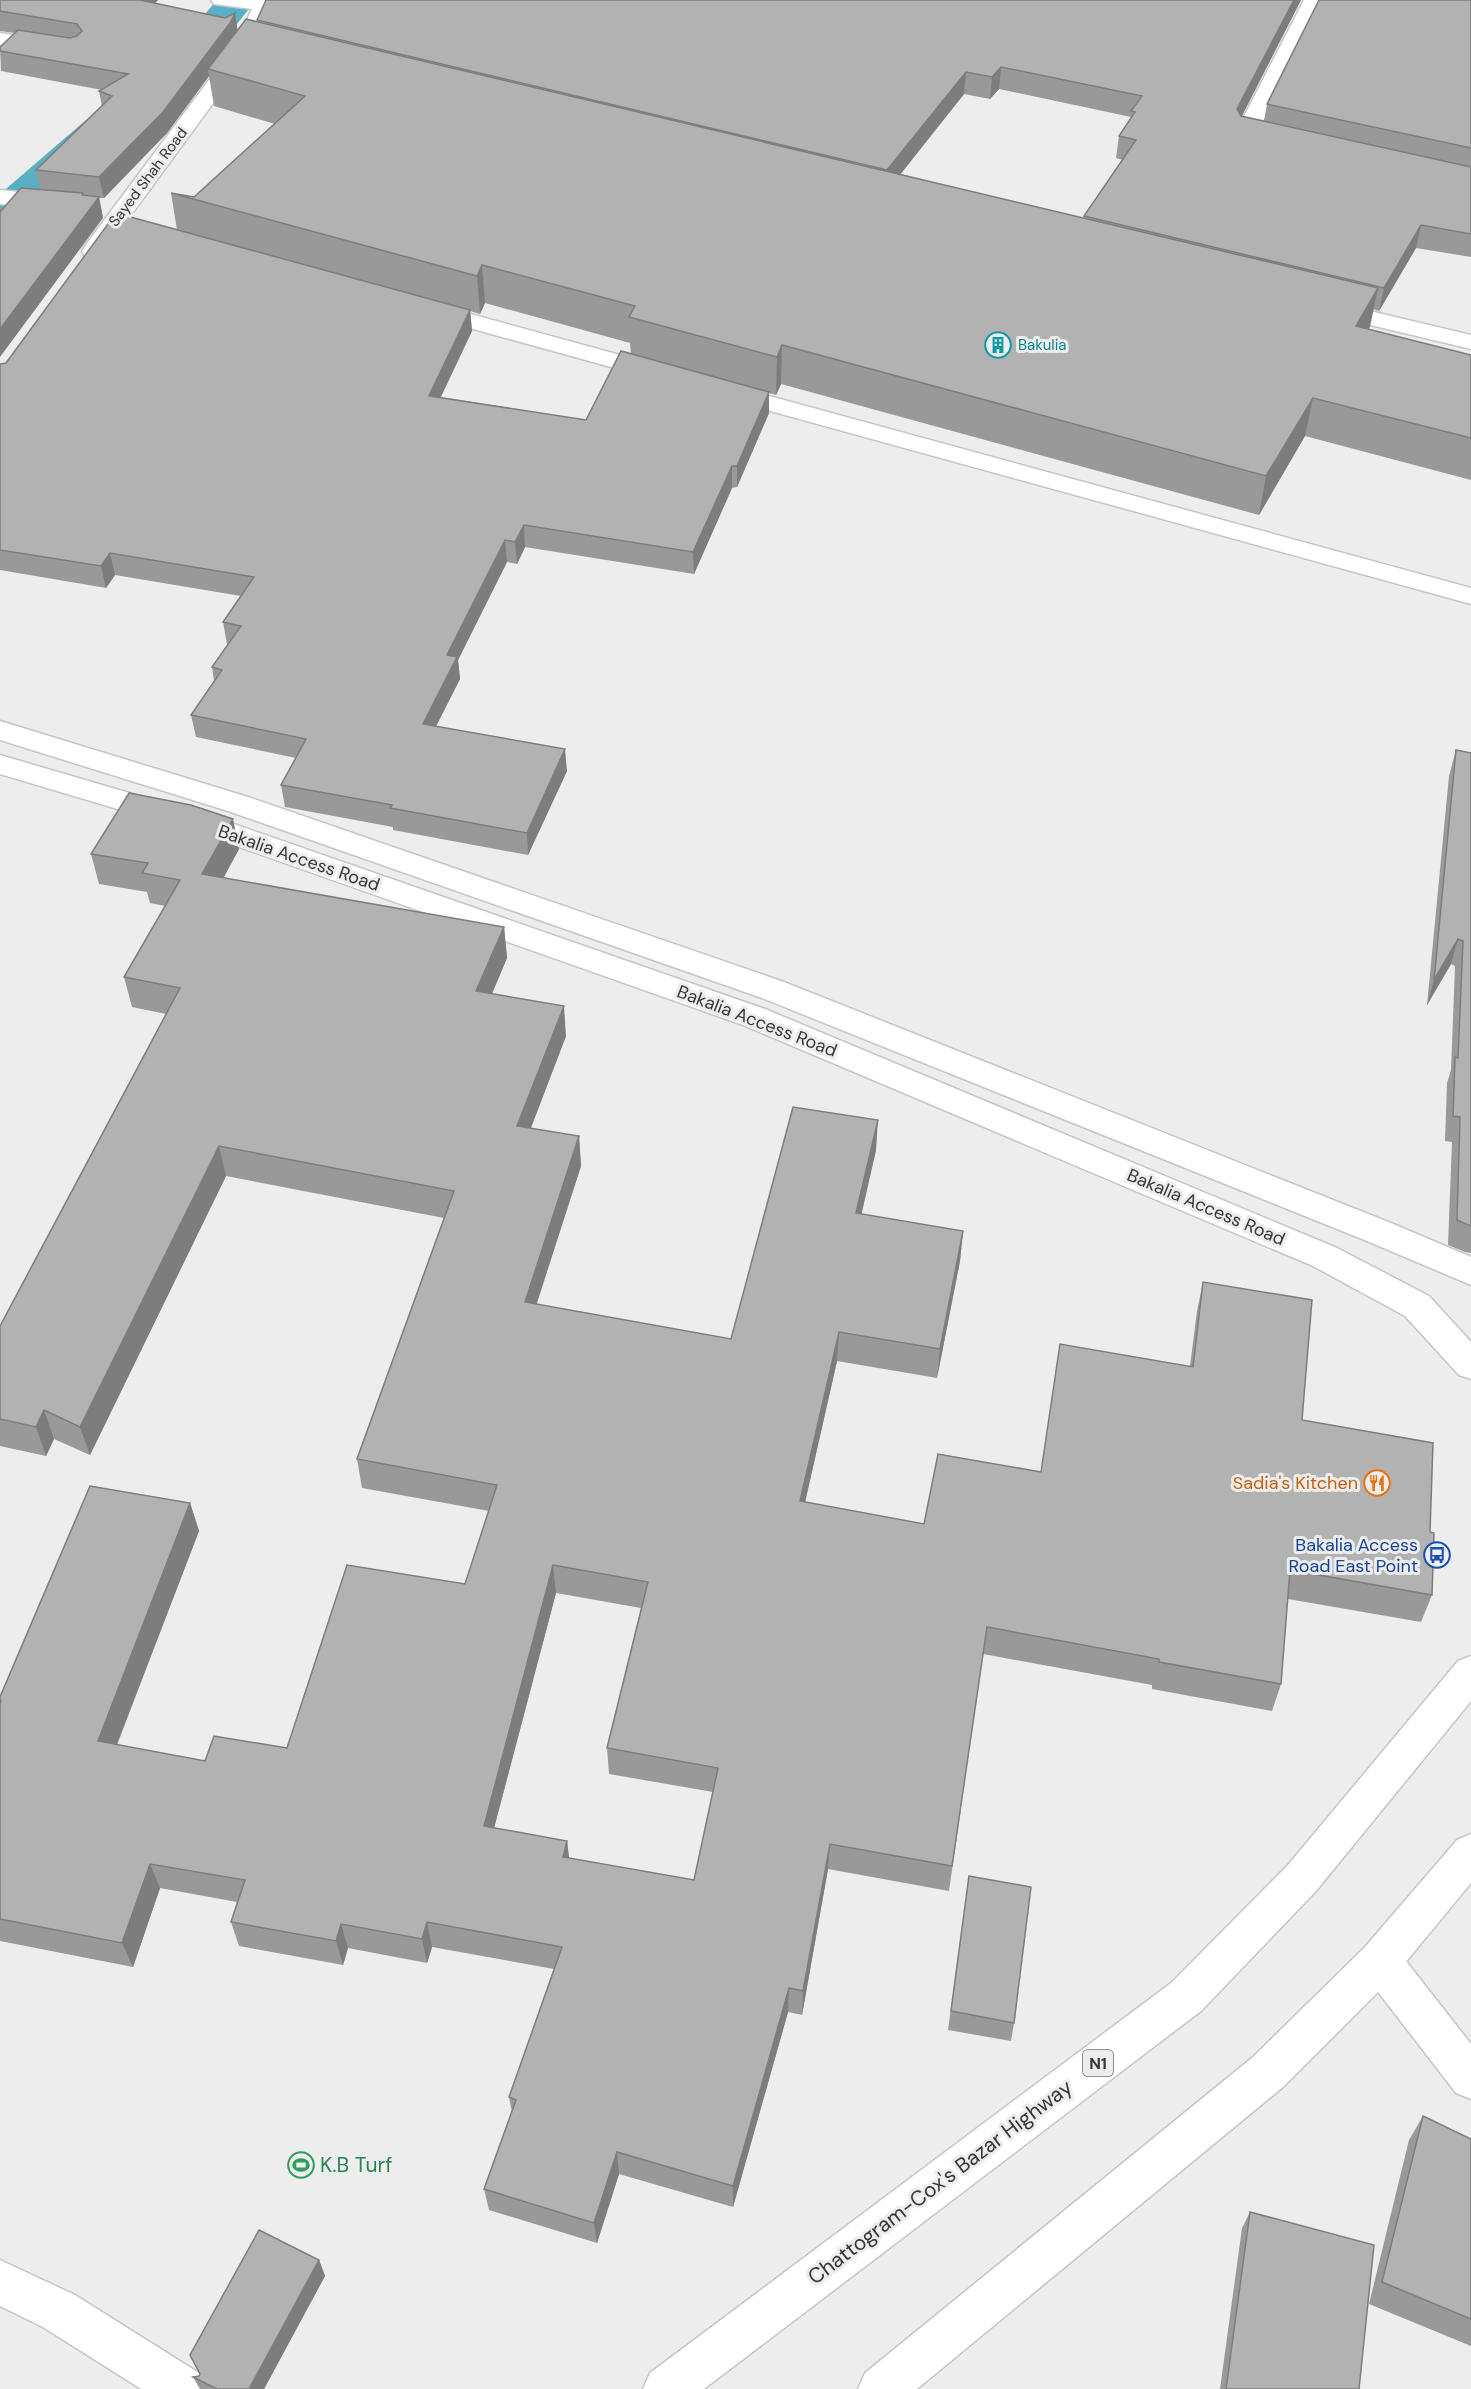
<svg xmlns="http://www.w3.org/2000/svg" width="1471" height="2389" font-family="'DM Sans',sans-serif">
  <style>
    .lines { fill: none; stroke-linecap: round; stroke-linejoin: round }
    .canal { fill: #57b0c4; fill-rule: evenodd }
    .minor-casing { stroke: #c4c5c6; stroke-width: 3 }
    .tertiary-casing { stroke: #c4c5c6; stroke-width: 3 }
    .trunk-casing { stroke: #c4c5c6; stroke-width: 3 }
    .minor { fill: #fff; fill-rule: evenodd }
    .tertiary { fill: #fff; fill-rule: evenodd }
    .trunk { fill: #fff; fill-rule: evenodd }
    .wall { fill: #9a999a; fill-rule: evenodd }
    .shaded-wall { fill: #7d7d7d }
    .building { fill: #b3b2b3; stroke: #7d7d7d; stroke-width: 1.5; fill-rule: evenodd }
    .labels { text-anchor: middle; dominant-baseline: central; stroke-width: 6; stroke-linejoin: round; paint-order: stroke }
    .far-street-label { font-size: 15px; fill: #363637; stroke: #ededee }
    .far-culture-label { font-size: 15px; fill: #0d838f; stroke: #ededee; text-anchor: start }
    .shield { fill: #ededee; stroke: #6d6d6e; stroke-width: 1.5 }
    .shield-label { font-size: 16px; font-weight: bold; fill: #363637 }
    .street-label { font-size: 18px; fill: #363637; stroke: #ededee }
    .food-label { font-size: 18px; fill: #c56008; stroke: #ededee; text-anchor: end }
    .transit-label { font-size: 18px; fill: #164399; stroke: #ededee; text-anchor: end }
    .near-leisure-label { font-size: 21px; fill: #27864d; stroke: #ededee; text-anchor: start }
    .near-street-label { font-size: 21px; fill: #363637; stroke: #ededee }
  </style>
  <rect width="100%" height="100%" fill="#ededee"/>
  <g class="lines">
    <polygon class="canal" points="217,0 256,0 221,44 29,213 15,230 0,234 0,194 193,28"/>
    <g class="minor-casing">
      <g id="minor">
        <polygon points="211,0 276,0 255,46 101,256 93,258 85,256 82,251 85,246 235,45 252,9 214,4"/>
        <polygon points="1304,0 1324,0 1259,129 1283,134 1286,139 1283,144 1275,145 1239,137 1236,132"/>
        <polygon points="0,33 52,41 59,43 62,47 59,51 52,53 0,45"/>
        <polygon points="0,190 57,196 65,198 68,203 65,208 57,210 0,204"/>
        <polygon points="1328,301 1471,335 1471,349 1320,313 1316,308 1320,303"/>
        <polygon points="427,302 667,368 670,373 667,378 658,380 419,314 415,309 419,304"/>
        <polygon points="725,384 1471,588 1471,604 716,396 713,391 716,386"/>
        <polygon points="1380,1941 1395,1947 1471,2044 1471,2099 1456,2093 1365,1975 1359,1961 1365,1947"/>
        <polygon points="0,2260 75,2295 199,2373 206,2389 141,2389 43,2327 0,2306"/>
      </g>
    </g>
    <g class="tertiary-casing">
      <g id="tertiary">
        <polygon points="0,721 248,797 784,982 1391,1223 1471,1257 1471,1285 1367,1241 762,998 228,811 0,740"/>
        <polygon points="0,755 228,822 765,1009 1337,1248 1429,1296 1471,1342 1471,1379 1459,1375 1405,1316 1313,1266 743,1025 208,836 0,774"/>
      </g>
    </g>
    <g class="trunk-casing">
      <g id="trunk">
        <polygon points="1471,1656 1471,1701 1316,1891 1201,2011 704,2389 643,2389 650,2373 1171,1983 1288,1865 1458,1661"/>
        <polygon points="1471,1834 1471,1883 1395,1975 1283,2087 917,2389 858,2389 865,2373 1253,2057 1365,1947 1457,1840"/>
      </g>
    </g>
    <use href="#minor" class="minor"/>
    <use href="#tertiary" class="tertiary"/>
    <use href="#trunk" class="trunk"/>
  </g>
  <g class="wall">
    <path d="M0,0h158l-3,3 82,27 20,-8v-2l1044,-20 -59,116 22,5 3,-17 204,-104v257l-55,-9 -37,63 -6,-2 -5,20 103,26v125l-166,-44 -46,79 -478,-131 -5,11 -7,-2v20l-32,74 -5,1 -38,86 -169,-27 -8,17 -10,-2 -49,98 2,19 -24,47 131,45 -39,84 -135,-25v-3l-108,-20 -4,-22 15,-27 -100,-21 -5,-22 23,-34 -2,-14 16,-23h-1l-4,-22 18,-26 -126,-21 -9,13 -106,-18v-206l6,-1 171,-133 -6,-37 23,4 81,-73 -61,-18 -5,-30 -42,57 -63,65h-5l4,20 -63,-29 -4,-19 66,-64 -3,-15 3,-1 -101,-19 -1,-24 15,-14 -15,-2zM999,89l132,28v2l-12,17 -3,22 7,2 -39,56v3l-184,-44 64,-81 26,5zM485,303l145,40 1,11 -45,66 -145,-23 31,-66 -2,-20 10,3z"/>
    <polygon points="1456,750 1471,753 1471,1253 1465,1252 1448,1245 1452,1142 1445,1141 1447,1083 1451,1070 1455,966 1451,964 1427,1005 1449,776"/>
    <path d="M239,849l-16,29 281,49 3,31 -15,36 74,42 -35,92 48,8 2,30 -45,138 195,35 145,-189 -15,64 102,17 -3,30 -23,117 -100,-17 -32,141 119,22 116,-52 150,-106 7,-55 6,-29 99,138 128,112 2,63 -11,27 -133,-23 -7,85 -9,27 -120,-22v-4l-169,-31 -34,237 -121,-22 -26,146 -14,-3 -55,195 -114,-33 -22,69 -108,-33 -5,-21 28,-77 -3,-15 45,-128 -122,-22 -5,16 -79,-15 -5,17 -104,-19 -8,-24 6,-20 -77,-14 -27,79 -133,-26v-244l190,-194 9,28 -82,214 88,16 82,-13 178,-164 24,-73 -127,-23 -5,-29 87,-241 -218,-42 -136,279 -36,-16 -8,17 -46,-10v-120l166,-312 -34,-7 -8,-30 41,-71 -15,-3 -3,-11 -48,-8 -8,-30zM556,1593l85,15 -34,140 2,26 104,18 -19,88 -125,-22 -2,-17 -73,-13z"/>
    <polygon points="969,1876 1014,2023 1011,2041 948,2030"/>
    <polygon points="1423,2116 1471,2139 1471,2346 1369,2304 1409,2140"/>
    <polygon points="1250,2212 1359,2389 1220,2389 1242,2228"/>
    <polygon points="319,2260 325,2276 264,2389 200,2389 193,2377 199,2376"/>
  </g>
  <g class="shaded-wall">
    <polygon points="136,0 158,0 140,20"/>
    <polygon points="1294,0 1301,0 1234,131 1237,109"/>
    <polygon points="235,13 238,33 208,69 209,76 167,133 104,198 99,177"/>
    <polygon points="1001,67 999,89 990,99 992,77"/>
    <polygon points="966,72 964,94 886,192 887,170"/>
    <polygon points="83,193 87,212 99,197 103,218 0,357 0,329"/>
    <polygon points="1421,225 1416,248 1379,311 1384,288"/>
    <polygon points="482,265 485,303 480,314 477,276"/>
    <polygon points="1378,288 1370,327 1348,364 1356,326"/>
    <polygon points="470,310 472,331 431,417 429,396"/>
    <polygon points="782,345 781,384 776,395 777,357"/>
    <polygon points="769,392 769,413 737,487 737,466"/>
    <polygon points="1313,398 1305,436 1259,515 1266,476"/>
    <polygon points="732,466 732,488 694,574 693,552"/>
    <polygon points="524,525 525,547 517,564 515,542"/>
    <polygon points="505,540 507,562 458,660 460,679 426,746 423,724 447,655"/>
    <polygon points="110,553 115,575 106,588 101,566"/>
    <polygon points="565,749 567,771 528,855 527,833"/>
    <polygon points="233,819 239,849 209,905 202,874"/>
    <polygon points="504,927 507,958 480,1021 476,991"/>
    <polygon points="1458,939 1451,964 1427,1005 1434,980"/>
    <polygon points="564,1006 566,1036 520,1156 517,1126"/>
    <polygon points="878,1120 876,1150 855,1243 856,1213"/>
    <polygon points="579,1136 581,1166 528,1331 525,1302"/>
    <polygon points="219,1146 226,1176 90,1455 80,1427"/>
    <polygon points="963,1231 960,1261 937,1378 940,1349"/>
    <polygon points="839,1332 837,1361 799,1529 800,1501"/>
    <polygon points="44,1410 54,1439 46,1456 36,1427"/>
    <polygon points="190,1503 199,1531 108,1767 98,1741"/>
    <polygon points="553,1565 556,1593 488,1851 484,1826"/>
    <polygon points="567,1841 570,1866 563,1857"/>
    <polygon points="830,1844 828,1869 802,2015 803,1991"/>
    <polygon points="150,1864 160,1888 133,1967 122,1943"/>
    <polygon points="427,1922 432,1947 427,1963 422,1939"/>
    <polygon points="341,1924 348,1948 343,1965 336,1941"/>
    <polygon points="789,1988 788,2012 733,2207 733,2186"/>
    <polygon points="617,2152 619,2174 597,2243 594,2223"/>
    <polygon points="319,2260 325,2276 264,2389 249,2389"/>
  </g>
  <g class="building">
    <polygon points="0,0 140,0 225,18 235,13 230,23 163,112 99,177 36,170 112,96 99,91 128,74 0,51 0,47 18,30 70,38 77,36 82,31 77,24 0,11"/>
    <polygon points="266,0 1294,0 1237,109 1241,116 1471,167 1471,234 1421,225 1384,288 1084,216 1136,140 1119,136 1135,112 1131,111 1142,96 1001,67 992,77 966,72 887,170 257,20"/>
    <polygon points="1319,0 1471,0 1471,148 1267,104"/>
    <polygon points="246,19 1378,288 1356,326 1471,355 1471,438 1313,398 1266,476 782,345 777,357 629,317 635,306 482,265 477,276 171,193 194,197 305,96 208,69"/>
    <polygon points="21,188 83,193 82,195 99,197 0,329 0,212"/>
    <polygon points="116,213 470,310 429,396 586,420 621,351 769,392 737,466 732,466 693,552 524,525 515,542 505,540 447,655 457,657 423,724 565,749 527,833 390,808 392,805 281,785 306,739 191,715 222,670 212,667 241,626 223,622 254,577 110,553 101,566 0,550 0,364 6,363"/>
    <polygon points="1456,750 1471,753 1471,1226 1457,1220 1460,1117 1453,1116 1455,1057 1458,1058 1463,941 1458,939 1434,980"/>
    <path d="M129,793l62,12 42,14 -31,55 302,53 -28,64 88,15 -47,120 62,10 -54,166 206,37 62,-232 85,13 -22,93 107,18 -23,118 -101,-17 -39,169 124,23 14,-70 103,18 19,-128 133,23 10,-85 109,18 -10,120 131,23 -3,89 4,1 -2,62 -142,-25 -9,114 -122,-22v-3l-172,-32 -35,239 -122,-22 -27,147 -14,-3 -56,198 -116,-34 -23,71 -110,-34 32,-89 -7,-3 53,-150 -135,-25 -5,17 -81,-15 -5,17 -105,-19 14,-42 -95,-16 -28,79 -122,-24v-215l1,-3h-1v-4l90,-211 100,17 -92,238 107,20 9,-25 73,12 60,-183 118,19 32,-99 -140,-26 97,-268 -235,-45 -139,281 -36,-17 -8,17 -36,-8v-93l180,-338 -56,-11 56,-97 -38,-7 6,-10 -57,-9zM553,1565l95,17 -41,166 111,20 -24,112 -131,-23 4,-16 -83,-15z"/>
    <polygon points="969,1876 1031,1887 1014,2023 951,2011"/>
    <polygon points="1423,2116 1471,2139 1471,2319 1382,2282"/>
    <polygon points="1250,2212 1374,2245 1359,2389 1226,2389"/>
    <polygon points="259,2230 319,2260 249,2389 217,2389 193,2377 199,2376 200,2374 190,2355"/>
  </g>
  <defs>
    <g id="building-ring" transform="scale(1.35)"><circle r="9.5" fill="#ededee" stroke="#0f9aa8" stroke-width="1.5"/><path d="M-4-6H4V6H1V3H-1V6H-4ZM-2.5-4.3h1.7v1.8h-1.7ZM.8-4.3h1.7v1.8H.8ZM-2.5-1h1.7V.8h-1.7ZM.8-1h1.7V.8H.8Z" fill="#0f9aa8"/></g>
    <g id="restaurant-ring" transform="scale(1.35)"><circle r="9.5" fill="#ededee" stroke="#e8710a" stroke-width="1.5"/><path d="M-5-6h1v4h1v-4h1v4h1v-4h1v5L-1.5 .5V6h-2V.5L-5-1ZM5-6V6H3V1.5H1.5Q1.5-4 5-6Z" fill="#e8710a"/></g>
    <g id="bus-ring" transform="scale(1.35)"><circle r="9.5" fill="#ededee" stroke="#1a4fb4" stroke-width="1.5"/><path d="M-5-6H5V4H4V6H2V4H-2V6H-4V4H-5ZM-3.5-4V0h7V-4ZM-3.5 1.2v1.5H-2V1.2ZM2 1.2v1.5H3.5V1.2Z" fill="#1a4fb4"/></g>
    <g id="stadium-ring" transform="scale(1.35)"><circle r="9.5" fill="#ededee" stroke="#2e9e5b" stroke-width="1.5"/><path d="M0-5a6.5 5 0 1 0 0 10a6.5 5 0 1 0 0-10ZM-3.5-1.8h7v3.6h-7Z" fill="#2e9e5b"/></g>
  </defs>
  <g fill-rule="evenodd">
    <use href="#building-ring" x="998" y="345"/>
    <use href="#restaurant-ring" x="1377" y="1483"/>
    <use href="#bus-ring" x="1437" y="1555"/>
    <use href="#stadium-ring" x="301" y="2165"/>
  </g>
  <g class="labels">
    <g class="far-street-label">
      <text transform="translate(148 177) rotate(-53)">Sayed Shah Road</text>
    </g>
    <g class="far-culture-label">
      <text x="1018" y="345">Bakulia</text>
    </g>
    <rect class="shield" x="1083" y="2050" width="30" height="26" rx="4.5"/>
    <g class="shield-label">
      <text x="1098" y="2063">N1</text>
    </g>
    <g class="street-label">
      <text transform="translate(299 858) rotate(19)">Bakalia Access Road</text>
      <text transform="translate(757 1021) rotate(21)">Bakalia Access Road</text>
      <text transform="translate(1206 1207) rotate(23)">Bakalia Access Road</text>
    </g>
    <g class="food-label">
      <text x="1358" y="1483">Sadia's Kitchen</text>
    </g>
    <g class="transit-label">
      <text x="1418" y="1545">Bakalia Access<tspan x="1418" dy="21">Road East Point</tspan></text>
    </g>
    <g class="near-leisure-label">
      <text x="320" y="2165">K.B Turf</text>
    </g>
    <g class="near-street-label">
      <text transform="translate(940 2182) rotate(-37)">Chattogram-Cox's Bazar Highway</text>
    </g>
  </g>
</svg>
